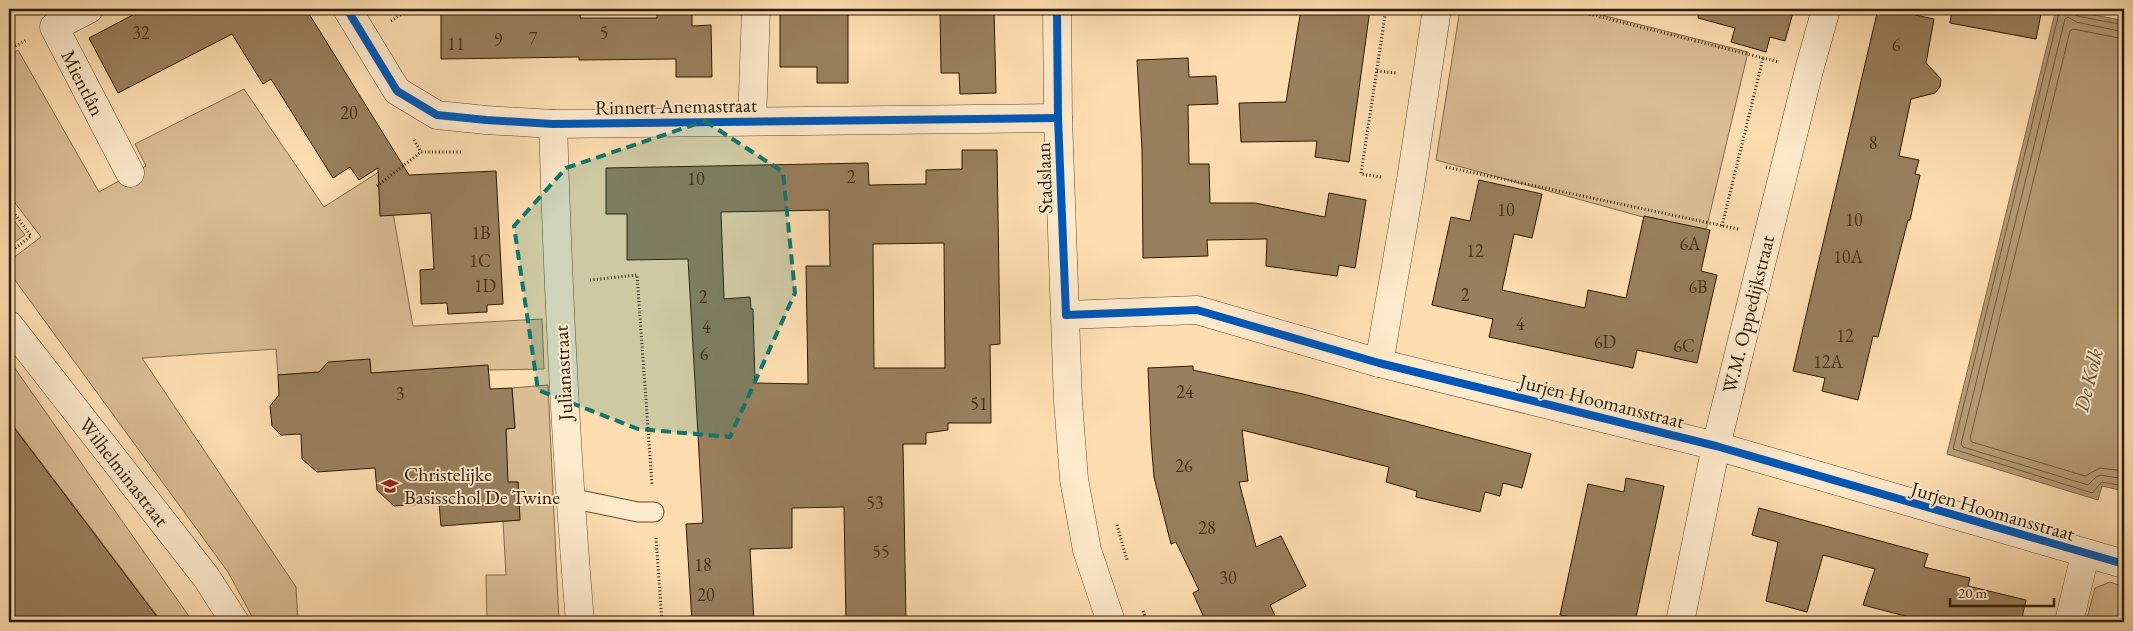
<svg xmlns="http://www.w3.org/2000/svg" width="2133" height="631" font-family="'EB Garamond',serif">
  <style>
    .green { fill: #dabd93; stroke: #826b4a }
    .water { fill: #b69b75; stroke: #7e6747 }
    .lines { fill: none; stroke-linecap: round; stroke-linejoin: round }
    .shore { stroke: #705a3b; stroke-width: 1 }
    .building { fill: #997f5d; stroke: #2b1901; fill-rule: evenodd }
    .service-casing { stroke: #604a2d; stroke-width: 21 }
    .minor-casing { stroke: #604a2d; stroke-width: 29 }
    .tertiary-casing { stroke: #604a2d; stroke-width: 29 }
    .path { stroke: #2b1901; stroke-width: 3; stroke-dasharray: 1 2.5; stroke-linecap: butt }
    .service { stroke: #feeacc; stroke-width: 19 }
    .minor { stroke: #feeacc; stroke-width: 28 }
    .tertiary { stroke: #feeacc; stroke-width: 28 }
    .cycleway-casing { stroke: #feeacc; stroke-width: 11 }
    .cycleway { stroke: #0057b8; stroke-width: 8 }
    .marked { fill: #0f766e; fill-opacity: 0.2; stroke: #0f766e; stroke-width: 4; stroke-dasharray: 10 6; stroke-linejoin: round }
    .labels { text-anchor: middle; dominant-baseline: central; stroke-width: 4; stroke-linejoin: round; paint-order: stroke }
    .number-label { font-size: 18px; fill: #463218 }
    .street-label { font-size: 20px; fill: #2b1901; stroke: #feeacc }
    .poi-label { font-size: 20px; fill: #2b1901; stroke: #feeacc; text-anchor: start }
    .water-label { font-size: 21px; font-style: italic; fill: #634d2f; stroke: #feeacc }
  </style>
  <rect width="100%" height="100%" fill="#fedeb1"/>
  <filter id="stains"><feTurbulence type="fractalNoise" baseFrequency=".004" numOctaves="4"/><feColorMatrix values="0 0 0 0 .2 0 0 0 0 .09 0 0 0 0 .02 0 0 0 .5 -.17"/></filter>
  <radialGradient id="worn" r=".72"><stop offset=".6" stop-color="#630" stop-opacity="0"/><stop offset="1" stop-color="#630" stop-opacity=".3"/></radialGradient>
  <g class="green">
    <polygon points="1460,9 1578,9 1748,52 1705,234 1436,160"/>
    <polygon points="18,50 99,192 146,166 135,144 244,89 324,207 385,168 413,326 542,319 544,369 489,370 484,366 371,373 319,372 278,375 276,349 142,358 296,587 298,622 255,622 228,572 9,272 9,261 41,237 9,195 9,56"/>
    <polygon points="9,214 25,235 9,246"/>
    <polygon points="9,360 193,622 162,622 9,420"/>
    <polygon points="548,385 559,622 487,622 486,575 506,575 503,521 520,520 518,482 506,482 506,429 515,428 512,388"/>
    <polygon points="2110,582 2124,587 2124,622 2086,622 2095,588"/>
  </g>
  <polygon class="water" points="2056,9 2066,9 2124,21 2124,491 2102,486 2098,500 1947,454"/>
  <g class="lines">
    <g class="shore">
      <polyline points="2060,9 1953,449 2092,493 2102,482 2124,486"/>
      <polyline points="2073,9 2073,13 2077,16 2124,25"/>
      <polyline points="2124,32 2076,22 2068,17 2065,19 1961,444 1963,447 2088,485 2096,477 2101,475 2124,479"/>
      <polyline points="2124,39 2073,29 2070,31 1970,439 1972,442 2085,476 2100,468 2124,471"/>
    </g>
  </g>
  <g class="building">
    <polygon points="144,9 306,9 409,175 496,171 503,304 487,305 487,312 448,314 447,303 421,304 420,270 434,269 431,213 380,216 378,168 359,180 350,167 333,178 271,79 263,84 232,34 118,93 89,38"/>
    <polygon points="443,9 581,9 580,18 657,18 657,9 692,9 692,26 711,25 712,77 676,77 676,59 579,60 579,57 441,59 441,13 443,13"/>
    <polygon points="816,9 848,9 848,83 817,83 817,67 780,67 780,13 816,13"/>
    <polygon points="940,9 994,9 996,93 960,94 959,73 941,73"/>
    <polygon points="1301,9 1370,9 1349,162 1315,157 1317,141 1241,142 1239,103 1286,102"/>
    <polygon points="1699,9 1794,9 1785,41 1770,37 1766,52 1731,42 1735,28 1698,18"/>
    <polygon points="1878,9 1887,9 1934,19 1926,63 1941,79 1940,87 1935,93 1911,99 1899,156 1919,160 1915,174 1920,175 1910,220 1908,220 1878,337 1873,336 1858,400 1822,391 1825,378 1793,371"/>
    <polygon points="1952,9 2042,9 2036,39 1950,23"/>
    <polygon points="1188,58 1189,77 1216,76 1218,104 1188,105 1189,164 1209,164 1210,203 1255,203 1325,217 1329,193 1366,200 1355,268 1339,265 1337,276 1266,266 1267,239 1207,240 1208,256 1143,258 1142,149 1137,60"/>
    <path d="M962,150h35l3,194 -10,1 1,78h-43v7l-22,3v11h-23l3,178h-60l-2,-115 -52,1v40l-42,1 4,73h-62l-6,-98 17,-1 -15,-264 -61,1v-46h-21v-46l262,-5 1,22 57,-1v-14l36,-1zM829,210l1,56h-24l2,118 -53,-1 -2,-74h-2l-1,-12 -26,2 -3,-87zM944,243l1,125h-71l-1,-124z"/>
    <polygon points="1479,180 1542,194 1532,238 1514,234 1502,290 1585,308 1588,290 1626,298 1644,216 1710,230 1701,271 1717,275 1697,363 1637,350 1633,368 1489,337 1493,319 1432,305 1451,217 1470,221"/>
    <polygon points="370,359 371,373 488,365 490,389 512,388 515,428 506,429 508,482 518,482 520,520 441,526 439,503 394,506 377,490 375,468 317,472 302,459 301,434 281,435 272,426 270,406 279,395 278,375 319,372 328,362"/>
    <polygon points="1193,366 1193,370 1303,394 1531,454 1522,488 1503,483 1500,496 1485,492 1480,512 1416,497 1417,491 1386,482 1389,467 1242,430 1248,481 1239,482 1256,547 1281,536 1306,586 1270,605 1278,622 1206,622 1193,593 1199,590 1176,542 1171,544 1154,477 1151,441 1148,368"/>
    <polygon points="9,421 161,622 9,622"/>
    <polygon points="1626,478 1664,486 1635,622 1597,622 1560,615 1588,484 1624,492"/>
    <polygon points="1759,508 1928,554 1924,567 1970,578 1968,586 2026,600 2021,622 1928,622 1863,605 1875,569 1823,555 1807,612 1766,601 1778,542 1752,535"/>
  </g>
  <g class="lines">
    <g class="service-casing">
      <polyline id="service" points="570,498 638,512 654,512"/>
    </g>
    <g class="minor-casing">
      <g id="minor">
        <polyline points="89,9 54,27 130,173"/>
        <polyline points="347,9 397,91 437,115 486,120 553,124 1058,118"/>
        <polyline points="752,121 756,9"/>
        <path d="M553,124c5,166 13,332 27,498"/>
        <polyline points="1066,315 1197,310 1379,363 1716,446 2124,564"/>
        <polyline points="9,325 206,577 235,622"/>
        <polyline points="1379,363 1411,180 1437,9"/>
        <polyline points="1680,622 1716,446 1809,70 1826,9"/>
        <polyline points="2069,622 2085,555"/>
      </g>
    </g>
    <g class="tertiary-casing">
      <polyline id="tertiary" points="1057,9 1058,118 1068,401 1074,479 1087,550 1111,622"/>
    </g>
    <g class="path">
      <polyline points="1569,9 1779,62"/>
      <polyline points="391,21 405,12 403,9"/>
      <polyline points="9,49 27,40"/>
      <polyline points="1377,71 1396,73"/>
      <polyline points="414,140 421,152"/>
      <polyline points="1446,167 1738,229"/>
      <polyline points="1381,177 1361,174 1386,9"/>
      <polyline points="377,186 421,152 461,152"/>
      <polyline points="9,206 31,236 9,253"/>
      <polyline points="1722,226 1763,58"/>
      <polyline points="590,280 637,275 652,484"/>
      <polyline points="1117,525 1127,560"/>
      <polyline points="656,538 662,622"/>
      <polyline points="1143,611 1147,622"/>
    </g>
    <use href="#service" class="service"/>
    <use href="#minor" class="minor"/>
    <use href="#tertiary" class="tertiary"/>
    <g class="cycleway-casing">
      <g id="cycleway">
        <polyline points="347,9 397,91 437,115 486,120 553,124 1058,118"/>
        <polyline points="1057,9 1058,118 1066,315 1197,310 1379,363 1716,446 2124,564"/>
      </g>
    </g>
    <use href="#cycleway" class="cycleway"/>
  </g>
  <path class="marked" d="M705,121l78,51 12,121 -65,144 -92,-8 -100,-39 -24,-164 52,-58z"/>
  <defs>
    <g id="school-bare" transform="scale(1.35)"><path d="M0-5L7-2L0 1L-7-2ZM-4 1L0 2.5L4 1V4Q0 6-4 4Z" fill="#8f2418" stroke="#feeacc" stroke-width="2.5" paint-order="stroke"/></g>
  </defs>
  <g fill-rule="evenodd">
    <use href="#school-bare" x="390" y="486"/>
  </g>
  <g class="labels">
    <g class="number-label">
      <text x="141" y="32">32</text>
      <text x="604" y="32">5</text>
      <text x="533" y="38">7</text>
      <text x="498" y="39">9</text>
      <text x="456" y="43">11</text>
      <text x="1896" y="44">6</text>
      <text x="349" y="112">20</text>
      <text x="1873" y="142">8</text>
      <text x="851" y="176">2</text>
      <text x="696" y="178">10</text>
      <text x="1506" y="209">10</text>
      <text x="1854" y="219">10</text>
      <text x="481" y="232">1B</text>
      <text x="1690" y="243">6A</text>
      <text x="1475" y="250">12</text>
      <text x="1848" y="256">10A</text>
      <text x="480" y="260">1C</text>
      <text x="485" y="285">1D</text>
      <text x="1698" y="286">6B</text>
      <text x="1465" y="294">2</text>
      <text x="703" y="296">2</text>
      <text x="1520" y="323">4</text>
      <text x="706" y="326">4</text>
      <text x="1845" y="335">12</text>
      <text x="1605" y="341">6D</text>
      <text x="1684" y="345">6C</text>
      <text x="704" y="353">6</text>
      <text x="1828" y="361">12A</text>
      <text x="1185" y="391">24</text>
      <text x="400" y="393">3</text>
      <text x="979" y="403">51</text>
      <text x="1184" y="465">26</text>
      <text x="875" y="502">53</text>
      <text x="1207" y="527">28</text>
      <text x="881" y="551">55</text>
      <text x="703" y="564">18</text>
      <text x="1228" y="577">30</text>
      <text x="706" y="594">20</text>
    </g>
    <g class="street-label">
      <text transform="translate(83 83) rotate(63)">Mientlân</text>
      <text transform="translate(676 106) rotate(-1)">Rinnert Anemastraat</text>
      <text transform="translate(1044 178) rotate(-92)">Stadslaan</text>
      <text transform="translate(1748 314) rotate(-76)">W.M. Oppedijkstraat</text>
      <text transform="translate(563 373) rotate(-93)">Julianastraat</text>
      <text transform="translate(1602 401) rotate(14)">Jurjen Hoomansstraat</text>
      <text transform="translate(124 472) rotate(52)">Wilhelminastraat</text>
      <text transform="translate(1993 511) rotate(16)">Jurjen Hoomansstraat</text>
    </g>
    <g class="poi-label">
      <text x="404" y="474">Christelijke<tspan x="404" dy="23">Basisschol De Twine</tspan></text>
    </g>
    <g class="water-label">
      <text transform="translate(2088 380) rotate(-76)">De Kolk</text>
    </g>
  </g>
  <rect width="2133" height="631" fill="none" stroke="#fedeb1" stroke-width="30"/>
  <rect x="10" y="10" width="2113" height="611" fill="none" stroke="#2b1901" stroke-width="2.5"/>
  <rect x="15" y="15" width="2103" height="601" fill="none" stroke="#2b1901"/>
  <path d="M1950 598v8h104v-8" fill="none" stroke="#2b1901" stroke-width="2.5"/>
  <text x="1958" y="598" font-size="15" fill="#2b1901" stroke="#feeacc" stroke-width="4" paint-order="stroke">20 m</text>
  <rect width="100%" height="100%" filter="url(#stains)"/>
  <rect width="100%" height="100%" fill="url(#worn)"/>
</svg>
